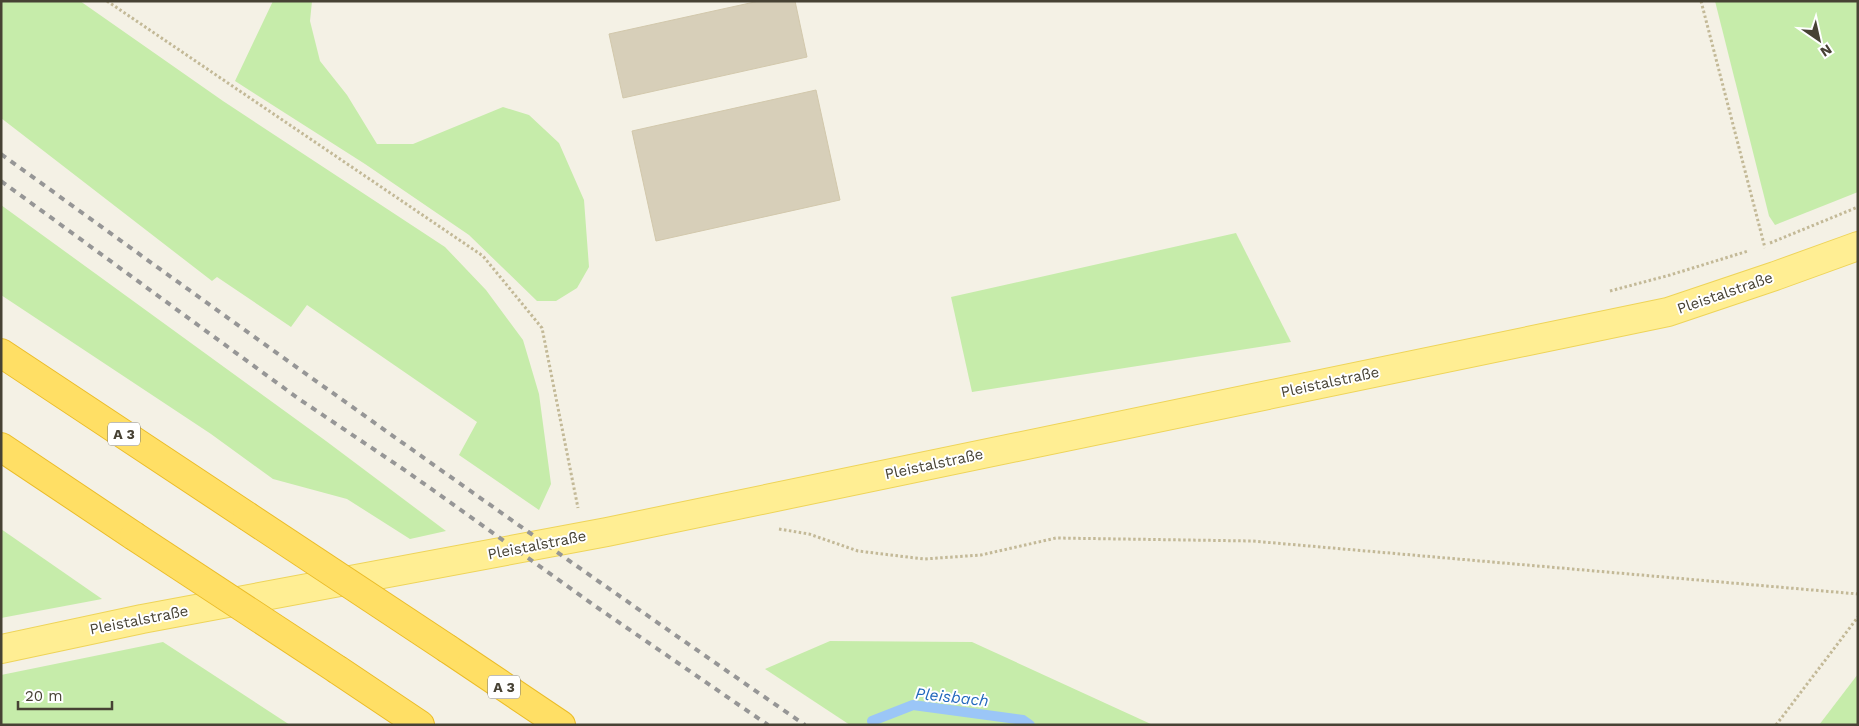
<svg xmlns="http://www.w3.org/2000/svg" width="1859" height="726" font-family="'Work Sans',sans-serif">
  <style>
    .green { fill: #c6ecaa }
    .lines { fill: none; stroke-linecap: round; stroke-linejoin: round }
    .stream { stroke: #9bc6f7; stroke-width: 10 }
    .building { fill: #d7cfb9; stroke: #d2c8ac }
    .major-casing { stroke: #eed459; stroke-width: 30 }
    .highway-casing { stroke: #ebbc28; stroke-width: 30 }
    .path { stroke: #c3b997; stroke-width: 3; stroke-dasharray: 2.5 2.5; stroke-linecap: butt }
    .major { stroke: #ffee93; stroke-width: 28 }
    .highway { stroke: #ffdf65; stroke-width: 28 }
    .rail { stroke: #969696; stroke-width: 4; stroke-dasharray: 6 6; stroke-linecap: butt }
    .highway-bridge-casing { stroke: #ebbc28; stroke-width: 30; stroke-linecap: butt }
    .highway-bridge { stroke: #ffdf65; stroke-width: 28 }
    .labels { text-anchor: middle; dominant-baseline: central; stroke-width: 4; stroke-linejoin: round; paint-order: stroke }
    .shield { fill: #fff; stroke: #7e7b71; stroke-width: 1 }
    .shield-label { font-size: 14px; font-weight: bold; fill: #474234 }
    .street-label { font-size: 15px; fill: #474234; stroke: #fff }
    .water-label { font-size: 16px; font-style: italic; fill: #2369bd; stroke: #fff }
  </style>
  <rect width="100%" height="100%" fill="#f4f1e5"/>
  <g class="green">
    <polygon points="1,1 80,1 223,101 445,247 486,290 523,340 539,394 551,484 539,510 459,455 477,422 307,305 291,327 217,277 212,281 1,118"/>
    <polygon points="273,1 312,1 310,21 320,61 347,95 377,144 413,144 503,107 529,115 559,143 584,200 589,267 577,288 556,301 537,301 469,235 365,164 235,81"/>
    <polygon points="1715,1 1858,1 1858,192 1775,225 1769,216"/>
    <polygon points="1,205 326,441 446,531 410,539 347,499 273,479 211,434 1,295"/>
    <polygon points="1236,233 1291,342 972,392 951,297"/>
    <polygon points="1,529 102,599 1,618"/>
    <polygon points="830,641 972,642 1153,725 850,725 765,669"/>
    <polygon points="163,642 290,725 1,725 1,675"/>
    <polygon points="1858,674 1858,725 1819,725"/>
  </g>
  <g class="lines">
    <polyline class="stream" points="872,721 913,705 1023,720 1030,725"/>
  </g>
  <g class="building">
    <polygon points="759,1 795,1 807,57 623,98 609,34"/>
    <polygon points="816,90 840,200 656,241 632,131"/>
  </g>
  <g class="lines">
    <g class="major-casing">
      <polyline id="major" points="1,649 142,619 607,532 1668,312 1775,276 1858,246"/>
    </g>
    <g class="highway-casing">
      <g id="highway">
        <polyline points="1,353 247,516"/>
        <polyline points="1,447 134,536"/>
        <polyline points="448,649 561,725"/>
        <polyline points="338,670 420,725"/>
      </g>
    </g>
    <g class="path">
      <polyline points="107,1 483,256 542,328 578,508"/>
      <polyline points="1701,1 1765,248"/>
      <polyline points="1770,243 1858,207"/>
      <polyline points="1610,291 1670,275 1748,251"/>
      <polyline points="779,529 809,534 858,551 924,559 981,555 1056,538 1252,541 1858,594"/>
      <polyline points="1776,725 1858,617"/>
    </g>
    <use href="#major" class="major"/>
    <use href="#highway" class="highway"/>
    <g class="rail">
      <path d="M1,154c266,193 533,384 804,571"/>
      <polyline points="1,181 299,399 409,473 598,608 768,725"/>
    </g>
    <g class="highway-bridge-casing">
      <g id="highway-bridge">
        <polyline points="247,516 448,649"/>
        <polyline points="134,536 338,670"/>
      </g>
    </g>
    <use href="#highway-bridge" class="highway-bridge"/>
  </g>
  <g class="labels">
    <g class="shield">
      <rect x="108" y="422.5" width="32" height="23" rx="4"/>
      <rect x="488" y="675.5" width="32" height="23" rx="4"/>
    </g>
    <g class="shield-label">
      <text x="124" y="434">A 3</text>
      <text x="504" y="687">A 3</text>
    </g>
    <g class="street-label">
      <text transform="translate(1725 293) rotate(-19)">Pleistalstraße</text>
      <text transform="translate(1330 382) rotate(-12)">Pleistalstraße</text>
      <text transform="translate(934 464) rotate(-12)">Pleistalstraße</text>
      <text transform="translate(537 545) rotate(-11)">Pleistalstraße</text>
      <text transform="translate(139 620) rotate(-11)">Pleistalstraße</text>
    </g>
    <g class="water-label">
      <text transform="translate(952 697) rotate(6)">Pleisbach</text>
    </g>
  </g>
  <rect width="1859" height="726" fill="none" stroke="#474234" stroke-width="5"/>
  <g transform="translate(1819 40) rotate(146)" stroke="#ffffff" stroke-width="4" paint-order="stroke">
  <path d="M0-4L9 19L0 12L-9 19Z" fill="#474234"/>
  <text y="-8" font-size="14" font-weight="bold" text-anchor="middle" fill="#474234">N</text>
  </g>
  <path d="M18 701v8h94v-8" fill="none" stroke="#474234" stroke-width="2.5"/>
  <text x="25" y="701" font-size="15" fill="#474234" stroke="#ffffff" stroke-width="4" paint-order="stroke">20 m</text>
</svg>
